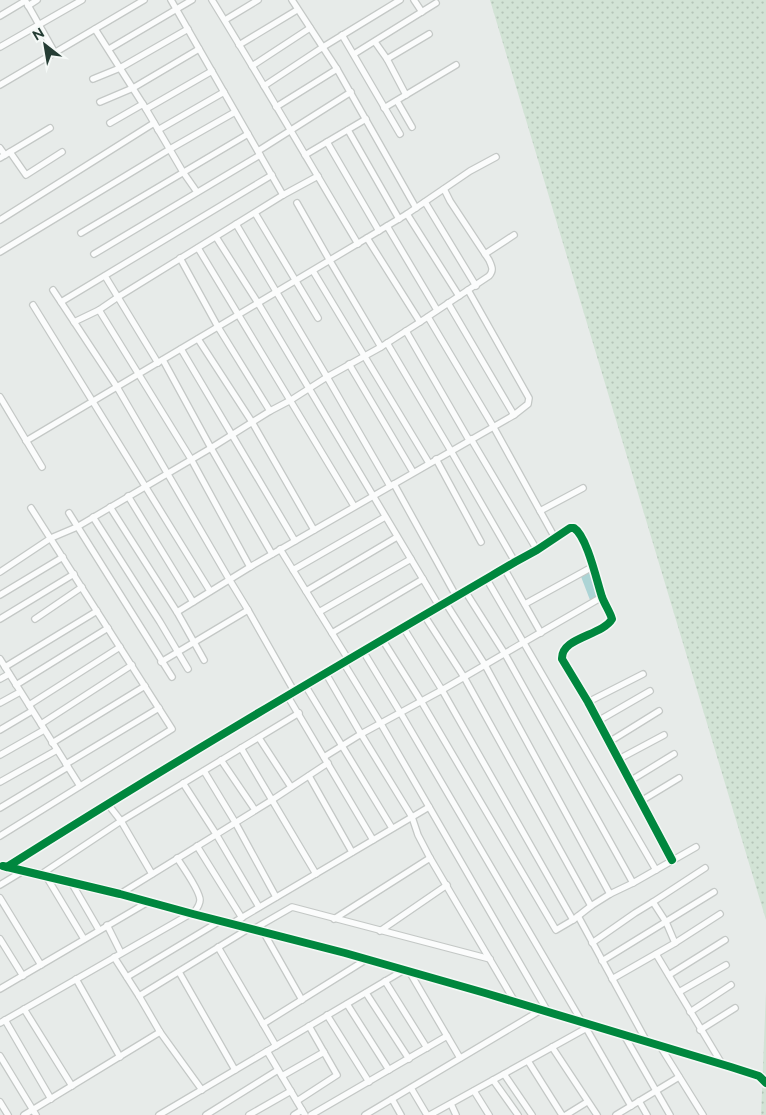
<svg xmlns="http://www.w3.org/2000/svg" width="766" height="1115" font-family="Raleway,sans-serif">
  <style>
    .grass { fill: url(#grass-dots) }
    .water { fill: #acd4d5 }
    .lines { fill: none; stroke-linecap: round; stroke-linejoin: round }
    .street-casing { stroke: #c4c8c6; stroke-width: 8 }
    .street { stroke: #fbfcfc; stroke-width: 5.5 }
    .cycleway-casing { stroke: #f5f9f7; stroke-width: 11 }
    .cycleway { stroke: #00873e; stroke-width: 8 }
  </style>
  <defs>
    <pattern id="grass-dots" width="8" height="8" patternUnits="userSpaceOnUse" patternTransform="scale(1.25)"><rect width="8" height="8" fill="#d2e3d5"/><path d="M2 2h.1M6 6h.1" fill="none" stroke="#b4c4b7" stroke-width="1.8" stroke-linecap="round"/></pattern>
  </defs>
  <rect width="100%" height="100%" fill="#e7ebe9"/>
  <g class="grass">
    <polygon points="490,0 766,0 766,920"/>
    <polygon points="766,991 766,1115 761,1115"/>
  </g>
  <polygon class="water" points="597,568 603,595 590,600 580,574"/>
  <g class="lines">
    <g class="street-casing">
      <g id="street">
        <polyline points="25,0 55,53"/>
        <polyline points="171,0 283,195"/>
        <path d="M212,0c50,81 97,162 146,244"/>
        <polyline points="292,0 337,69 416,208"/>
        <polyline points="414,0 422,12"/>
        <polyline points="28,6 37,0"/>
        <polyline points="0,16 25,1"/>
        <polyline points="225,20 258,0"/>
        <polyline points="95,29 146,109 183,172 197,192"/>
        <polyline points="342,35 400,134"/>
        <polyline points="375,42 387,59 406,95"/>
        <polyline points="239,45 297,10"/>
        <polyline points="0,47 82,0"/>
        <polyline points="109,49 192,0"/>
        <polyline points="354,54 436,3"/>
        <polyline points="387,59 429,34"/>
        <polyline points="252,66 310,28"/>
        <polyline points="93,79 120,68 188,29"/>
        <polyline points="0,85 144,0"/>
        <polyline points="264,86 323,47 400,0"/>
        <polyline points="397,101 412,127"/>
        <polyline points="100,102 133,88 199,49"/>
        <polyline points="276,107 337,69"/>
        <polyline points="384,108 456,65"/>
        <polyline points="146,109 212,71"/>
        <polyline points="110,123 143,104"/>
        <polyline points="158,130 224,92"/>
        <polyline points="348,130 399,219"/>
        <polyline points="327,142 379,231"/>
        <polyline points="0,148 5,155"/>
        <polyline points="258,151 351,92"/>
        <polyline points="10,152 26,175 62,152"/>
        <polyline points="305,155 366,119"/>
        <polyline points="0,158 50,128"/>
        <polyline points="425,202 476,286"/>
        <polyline points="297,203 330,261 381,347"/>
        <polyline points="255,213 318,318"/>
        <polyline points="407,214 459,296"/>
        <polyline points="0,220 154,123"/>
        <polyline points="236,224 327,377 390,486"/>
        <polyline points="387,226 437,310"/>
        <polyline points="81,233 248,134"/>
        <polyline points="216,237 258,303 439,606"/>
        <polyline points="367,238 420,322"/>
        <polyline points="198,248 354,506"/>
        <polyline points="0,252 170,149 235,112"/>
        <polyline points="94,254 260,155"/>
        <polyline points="485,254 514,235"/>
        <polyline points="180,258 218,327 270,411"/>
        <polyline points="313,271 429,463"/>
        <polyline points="105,276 158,363"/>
        <polyline points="53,290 117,387 229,579 248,610 294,691"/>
        <polyline points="61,302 272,175"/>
        <polyline points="448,303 514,415"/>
        <polyline points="33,305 210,591"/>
        <polyline points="99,310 191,459 250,567"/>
        <polyline points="428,317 493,426 555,538"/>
        <polyline points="74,322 99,310 118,297 283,195 318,176"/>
        <polyline points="406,331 469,440"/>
        <polyline points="198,339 252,422 314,530"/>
        <polyline points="387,343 451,451 515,562"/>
        <polyline points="181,349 295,541"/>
        <polyline points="163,360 211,448 272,554"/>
        <polyline points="349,364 413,472"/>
        <polyline points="0,397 42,467"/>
        <polyline points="471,439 537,550"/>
        <polyline points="26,441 367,238 407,214 470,171 496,157"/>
        <polyline points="436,459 481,542"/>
        <polyline points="394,484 456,596"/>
        <polyline points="128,496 193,602"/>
        <polyline points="110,507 177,612 204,660"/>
        <polyline points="540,511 583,488"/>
        <polyline points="69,513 172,677"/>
        <polyline points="93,517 160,622 188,669"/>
        <polyline points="280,549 348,659"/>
        <polyline points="504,568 541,633"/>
        <polyline points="293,570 385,517"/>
        <path d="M0,572l51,-34 26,-11 134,-79 59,-37 21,-11 36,-23 54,-30 39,-25 69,-46c5,-6 3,-9 0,-16l-39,-59 -6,-12"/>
        <polyline points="486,578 656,870"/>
        <polyline points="306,591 397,537"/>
        <polyline points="465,591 505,654 633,883"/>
        <polyline points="0,595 63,557"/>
        <polyline points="445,602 485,665 610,894"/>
        <polyline points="525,604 594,566"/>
        <polyline points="177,612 250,567 514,415 528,404 529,398 468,290"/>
        <polyline points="319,612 411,559"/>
        <polyline points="424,615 464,677 591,906"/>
        <polyline points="0,619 74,574"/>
        <polyline points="35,619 82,587"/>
        <polyline points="403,627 442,690 573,920 591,906 610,894 633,883 696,847"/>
        <polyline points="332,633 423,579"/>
        <polyline points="382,639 421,701 556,930 573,920"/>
        <polyline points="363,651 400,712 582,1022"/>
        <polyline points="0,659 80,786"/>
        <polyline points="161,662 248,610"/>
        <polyline points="343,662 381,724 548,1012"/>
        <polyline points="5,667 97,611"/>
        <polyline points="325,672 361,734 412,817 418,835 430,858"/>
        <polyline points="0,679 9,674"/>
        <polyline points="16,685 108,628"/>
        <polyline points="305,685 392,828"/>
        <polyline points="287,695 373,840"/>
        <polyline points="588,702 643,674"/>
        <polyline points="0,703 20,692"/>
        <polyline points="29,705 120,647"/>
        <polyline points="598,721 650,691"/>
        <polyline points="41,724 132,665"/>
        <polyline points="0,730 32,711"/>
        <polyline points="259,738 291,787"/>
        <polyline points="609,742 659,711"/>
        <polyline points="52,743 145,686"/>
        <polyline points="241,748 316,874"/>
        <polyline points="0,755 44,730"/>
        <polyline points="324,757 361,734 442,690 557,623 602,597"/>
        <polyline points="619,759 664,735"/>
        <polyline points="221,760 255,810"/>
        <polyline points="66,764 159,708"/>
        <polyline points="204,771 235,822 276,897"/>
        <polyline points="309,776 352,852"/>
        <polyline points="630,781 674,754"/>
        <polyline points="0,782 57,750"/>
        <polyline points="183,783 216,834 259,907"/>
        <polyline points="641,801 679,778"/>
        <polyline points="107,803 121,821 152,874"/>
        <polyline points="0,808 68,767"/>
        <polyline points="0,836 172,729 31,508"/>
        <polyline points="197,846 242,918"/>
        <path d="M177,858c6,9 23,33 23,42 0,5 -4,10 -7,14"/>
        <polyline points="0,866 120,894 193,914 345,953 485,993 731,1067 759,1076 766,1083"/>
        <path d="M7,867c167,-106 337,-205 508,-305l22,-12 33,-22h4c13,8 23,54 28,69 3,8 8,15 10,22 -10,17 -51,18 -50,40l26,43 84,158"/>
        <polyline points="40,875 121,821 299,713"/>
        <polyline points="46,876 84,939"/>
        <polyline points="71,882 99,930"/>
        <polyline points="0,885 23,871"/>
        <polyline points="120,894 272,800 328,763"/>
        <polyline points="0,898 41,965"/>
        <polyline points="653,902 666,922 675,943"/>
        <polyline points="578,916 647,1042"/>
        <polyline points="334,919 430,858 515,1002"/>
        <polyline points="231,924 429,807"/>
        <polyline points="107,925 121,953"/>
        <polyline points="252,930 292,907 490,959"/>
        <polyline points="380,931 447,885"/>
        <polyline points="264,933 302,1000"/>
        <polyline points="0,939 23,976"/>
        <polyline points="592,943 635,913 653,902 705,868"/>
        <polyline points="218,947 276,1046"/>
        <polyline points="656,954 722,1064"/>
        <polyline points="114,957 139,996 160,1032 202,1090"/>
        <polyline points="602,961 714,892"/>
        <polyline points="409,971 460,1058"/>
        <polyline points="179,972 235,1070"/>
        <polyline points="669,975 725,940"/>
        <polyline points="127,977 220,921"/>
        <polyline points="76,979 120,1057"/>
        <polyline points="612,979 675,943 720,914"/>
        <polyline points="385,981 427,1048"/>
        <polyline points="0,989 148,902"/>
        <polyline points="679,992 726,965"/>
        <polyline points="366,993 409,1059"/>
        <polyline points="139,996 248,929"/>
        <polyline points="347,1004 389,1070"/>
        <polyline points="24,1009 72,1086"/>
        <polyline points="690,1012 731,985"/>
        <polyline points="327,1015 369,1082"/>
        <polyline points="5,1020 51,1099"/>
        <polyline points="0,1023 190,914"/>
        <polyline points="263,1024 367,959"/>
        <polyline points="586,1028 631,1106"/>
        <polyline points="700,1030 735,1008"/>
        <polyline points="624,1035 670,1115"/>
        <polyline points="660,1046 703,1115"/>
        <polyline points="552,1047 597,1115"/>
        <polyline points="267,1051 305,1115"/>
        <polyline points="0,1056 36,1115"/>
        <polyline points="528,1061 562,1115"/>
        <polyline points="504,1074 532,1115"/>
        <polyline points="282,1076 324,1052"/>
        <polyline points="493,1080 518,1115"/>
        <polyline points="411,1088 427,1115"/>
        <polyline points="474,1091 489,1115"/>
        <polyline points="392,1099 401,1115"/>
        <polyline points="297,1101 337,1075 309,1026"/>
        <polyline points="639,1101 647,1115"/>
        <polyline points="0,1102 8,1115"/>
        <polyline points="451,1104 456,1115"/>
        <polyline points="24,1115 160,1032"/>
        <polyline points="159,1115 404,970"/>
        <polyline points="206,1115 278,1070"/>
        <polyline points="249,1115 291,1091"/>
        <polyline points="294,1115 302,1110"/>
        <polyline points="311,1115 447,1036"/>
        <polyline points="365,1115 541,1010"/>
        <polyline points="430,1115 592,1025"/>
        <polyline points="566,1115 587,1102"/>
        <polyline points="616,1115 679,1077"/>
      </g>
    </g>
    <use href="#street" class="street"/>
    <g class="cycleway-casing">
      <g id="cycleway">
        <polyline points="3,866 120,894 193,914 345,953 485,993 731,1067 759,1076 766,1083"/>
        <path d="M7,867c167,-106 337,-205 508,-305l22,-12 33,-22h4c13,8 23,54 28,69 3,8 8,15 10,22 -10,17 -51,18 -50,40l26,43 84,158"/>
      </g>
    </g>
    <use href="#cycleway" class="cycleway"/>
  </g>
  <g transform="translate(45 45) rotate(329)" stroke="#f5f9f7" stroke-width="4" paint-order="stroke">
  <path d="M0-4L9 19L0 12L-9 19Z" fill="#253d34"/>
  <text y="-8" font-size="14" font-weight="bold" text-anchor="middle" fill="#253d34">N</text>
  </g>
</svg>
